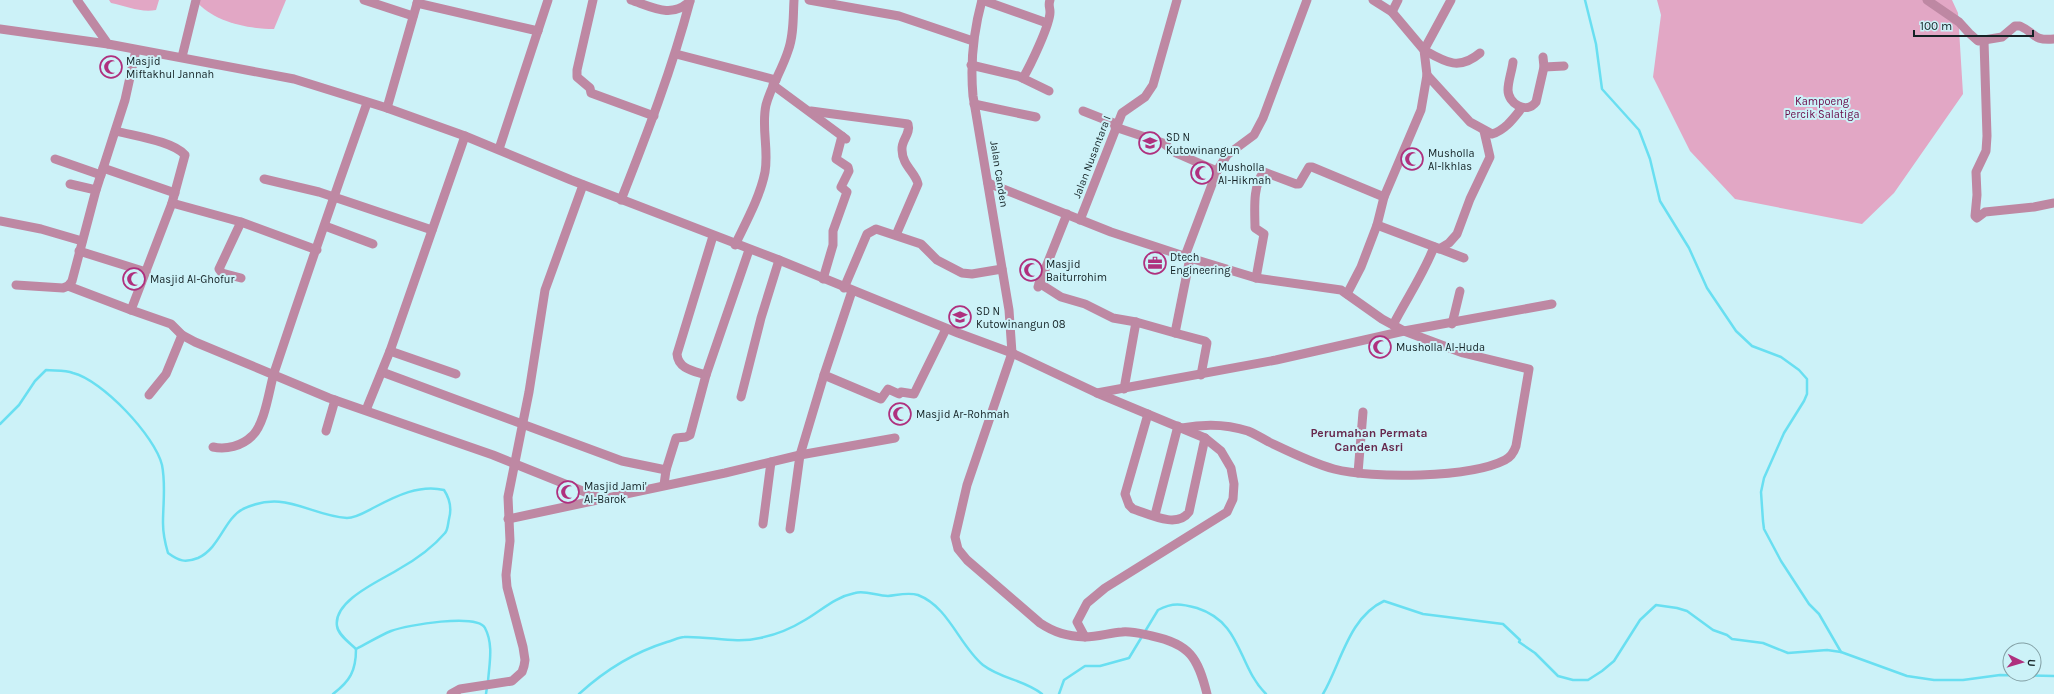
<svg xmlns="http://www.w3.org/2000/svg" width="2054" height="694" font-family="Karla,sans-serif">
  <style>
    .green { fill: #e2a7c5 }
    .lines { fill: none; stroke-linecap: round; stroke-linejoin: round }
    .stream { stroke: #69dff1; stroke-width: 2.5 }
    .minor { stroke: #be88a3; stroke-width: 9 }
    .labels { text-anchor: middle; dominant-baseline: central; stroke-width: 4; stroke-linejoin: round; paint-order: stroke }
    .poi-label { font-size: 11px; fill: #142225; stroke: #ccf2f8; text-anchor: start }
    .park-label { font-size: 11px; fill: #6a0b49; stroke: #ccf2f8 }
    .street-label { font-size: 11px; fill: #142225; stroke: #ccf2f8 }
    .neighbourhood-label { font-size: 12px; font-weight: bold; fill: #67294d; stroke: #ccf2f8 }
  </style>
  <rect width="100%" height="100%" fill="#ccf2f8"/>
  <g class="green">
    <path d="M109,0h50l-3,10c-15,3 -30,-4 -45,-7z"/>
    <path d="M195,0h91l-12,29c-26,0 -61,-7 -79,-29z"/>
    <polygon points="1657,0 1952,0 1958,13 1963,94 1894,193 1862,224 1735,199 1690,151 1653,77 1661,15"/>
  </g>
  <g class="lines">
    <g class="stream">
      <polyline points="1585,0 1596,44 1602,89 1639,130 1650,159 1660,201 1689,248 1707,288 1736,331 1752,346 1781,357 1799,370 1807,379 1807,394 1804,401 1784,433 1764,478 1761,492 1763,521 1764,529 1781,561 1809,604 1819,614 1841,652"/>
      <path d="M0,424l19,-19 16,-24 11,-11c8,1 19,0 27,3 29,7 82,63 89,92 4,20 1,38 1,58 0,10 2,20 5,30 11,8 17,10 30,5 22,-10 26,-39 45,-49 42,-20 65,6 104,9 9,0 20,-7 28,-11 21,-11 45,-23 69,-17 6,9 8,18 5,29 -1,4 -1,11 -4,14 -12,14 -30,27 -46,36 -17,11 -66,31 -62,57 1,9 13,17 19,23"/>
      <path d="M333,694c17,-13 23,-23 23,-45 12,-6 23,-13 35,-18 16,-6 86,-18 94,-3 9,17 4,37 3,54"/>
      <polyline points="486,694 487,687"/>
      <path d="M579,694c25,-23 56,-42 88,-52 5,-1 12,-5 17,-5 26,-1 51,7 76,1 15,-3 32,-10 45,-18 17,-10 30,-23 50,-27 10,-3 22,3 33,3 10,-1 20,-4 30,-1 31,12 41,50 65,70 18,14 42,15 59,29"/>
      <path d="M1059,694l5,-14 21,-14h15l29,-8 29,-48c15,-8 24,-6 39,-2 46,15 40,57 69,86"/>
      <path d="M1323,694c18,-31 26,-77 61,-93l39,13 80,10 17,16 -1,2 16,11 23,23 15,4h15l14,-9 12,-10 26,-41 16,-15 21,3 10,3 26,19 14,5 5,4 31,4 25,10 39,-3 14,2 66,24 27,4h29l37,-5 54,1"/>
    </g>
    <g class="minor">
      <path d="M77,0l31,44 186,35 93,29 78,28 106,44 208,80 179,73 54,20 85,40 108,45 16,13 10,17 3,16 -1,15 -6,13 -122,76 -18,15 -10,19 8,15c13,0 24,-4 37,-5 10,-1 20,2 30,4 38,8 46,22 55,58"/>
      <polyline points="364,0 413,16"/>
      <polyline points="593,0 577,70 577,77 590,88 591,93 654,116"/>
      <path d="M631,0c21,7 41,19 59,1"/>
      <polyline points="809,0 899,16 973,41"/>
      <path d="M982,0c-9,33 -12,63 -9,96l36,214 3,43 -45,132 -12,52 3,12 9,11 73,63c15,10 27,13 45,14"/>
      <polyline points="982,0 1047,23"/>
      <path d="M1451,0l-27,50c21,12 35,21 56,3"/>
      <path d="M1927,0l32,22 10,11 9,8 24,-4 13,-11h5c16,7 12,15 34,13"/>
      <polyline points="417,3 538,31"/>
      <polyline points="1392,12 1398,0"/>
      <polyline points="0,29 108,44"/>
      <polyline points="1984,41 1987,136 1986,151 1976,172 1977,195 1975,216 1977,218 1985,212 2034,207 2054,203"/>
      <polyline points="676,54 776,80"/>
      <polyline points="182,57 196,0"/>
      <path d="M1513,62c-1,9 -5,19 -5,28 0,13 18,25 28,12l8,-35 -1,-10"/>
      <polyline points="971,65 1018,76 1049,91"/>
      <polyline points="1544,67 1564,66"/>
      <path d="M1427,75l43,47 22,12c13,-4 21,-15 29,-25"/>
      <path d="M1023,78c7,-12 27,-53 27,-66 0,-5 -2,-7 0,-12"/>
      <polyline points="773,85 846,139"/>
      <polyline points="974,104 1036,117"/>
      <polyline points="387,108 418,0"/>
      <path d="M811,111l97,13c3,10 -7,16 -6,26 0,15 14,23 16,34l-22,51"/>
      <polyline points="1083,111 1116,124"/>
      <polyline points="1115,127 1163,143 1176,153 1217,171"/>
      <path d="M116,131c18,5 57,10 69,24l-13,48 -41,107 40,14 11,11 13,7 134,56 164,57 107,43"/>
      <polyline points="499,149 548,0"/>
      <polyline points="55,159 101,175"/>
      <polyline points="103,168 175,193"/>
      <polyline points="264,179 319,192 432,230"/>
      <path d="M988,183l123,49 79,26 66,20 85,12 41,29 22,12 59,22 66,16 -13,77c-2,6 -5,11 -11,14 -35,18 -133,19 -171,9 -22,-6 -44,-17 -65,-27 -7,-4 -14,-8 -21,-11 -21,-7 -45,-7 -66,-3"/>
      <polyline points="70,184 96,190"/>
      <path d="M621,200c26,-66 51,-131 69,-199"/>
      <polyline points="172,203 241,222 317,250"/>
      <polyline points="1080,220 1122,113 1145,97 1153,85 1177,0"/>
      <polyline points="0,221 41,229 82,241"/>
      <polyline points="1377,225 1464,258"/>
      <polyline points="325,226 373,244"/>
      <path d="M735,245c11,-23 25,-48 30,-73 4,-23 -4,-45 1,-67 5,-19 16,-35 22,-54 6,-16 5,-34 6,-51"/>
      <polyline points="1439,249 1449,243 1457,234 1470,199 1490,157 1484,131"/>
      <polyline points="79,251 146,272"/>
      <polyline points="1185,256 1217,171 1227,155 1254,135 1263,118 1307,0"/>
      <polyline points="241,278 222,273 219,269 241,222"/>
      <path d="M1256,278l8,-44 -9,-6c0,-16 -3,-43 9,-56l32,12h3l10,-17h3l72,30"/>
      <polyline points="823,279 833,245 833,231 847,192 841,187 849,171 848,167 836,159 842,136"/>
      <polyline points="1039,283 1061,297 1085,304 1113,318 1136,322"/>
      <polyline points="16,285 63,288 68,286 72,281 96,190 125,100 136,50"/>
      <polyline points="68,286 131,310"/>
      <polyline points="1038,287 1067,214"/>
      <polyline points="844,288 867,234 876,229 921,244 937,260 962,273 972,274 1002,269"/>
      <polyline points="1347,294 1361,267 1377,225 1384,197 1421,110 1427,75 1424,50 1392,12 1373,0"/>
      <polyline points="1452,324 1460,291"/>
      <path d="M1393,325c14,-27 30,-50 41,-78"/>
      <polyline points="1175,333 1205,341 1207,343 1201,375"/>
      <polyline points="390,351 456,374"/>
      <polyline points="382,372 622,461 666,470"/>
      <path d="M706,375c-12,-4 -28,-6 -29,-21l36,-118"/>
      <polyline points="824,375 881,399 888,389 899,394 901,392 914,394 946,329"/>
      <polyline points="1124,389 1136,322 1175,333 1190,258"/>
      <polyline points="1097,393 1276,360 1404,331 1552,304"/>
      <polyline points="149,395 166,374 182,335"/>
      <polyline points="741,397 761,318 779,260"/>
      <polyline points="366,410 390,351 465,136"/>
      <path d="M1148,414l-23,80 4,11 4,4c16,5 44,20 56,3l16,-74"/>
      <polyline points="326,431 335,400"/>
      <path d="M213,447c13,3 29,-1 39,-11 13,-12 17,-46 22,-63 30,-90 61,-180 93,-270"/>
      <polyline points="1358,473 1363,412"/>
      <polyline points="664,485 666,470 676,438 686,437 690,435 706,375 749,250"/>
      <polyline points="1155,515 1178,426"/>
      <polyline points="508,519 725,473 800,455 895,438"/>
      <polyline points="763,524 771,462"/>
      <polyline points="790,529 800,455 824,375 852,291"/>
      <polyline points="451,694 460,689 512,681 522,672 524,666 525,660 523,647 507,587 506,575 510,541 508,497 529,392 545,290 583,185"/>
    </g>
  </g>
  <defs>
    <g id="mosque-ring" transform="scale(1.15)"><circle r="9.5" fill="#ccf2f8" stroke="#af307e" stroke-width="1.5"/><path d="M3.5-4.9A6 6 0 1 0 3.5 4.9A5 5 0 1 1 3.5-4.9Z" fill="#af307e"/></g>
    <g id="school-ring" transform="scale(1.15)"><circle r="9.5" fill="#ccf2f8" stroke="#af307e" stroke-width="1.5"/><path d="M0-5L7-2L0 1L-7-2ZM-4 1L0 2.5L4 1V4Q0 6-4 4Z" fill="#af307e"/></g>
    <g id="office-ring" transform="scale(1.15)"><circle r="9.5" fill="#ccf2f8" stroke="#af307e" stroke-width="1.5"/><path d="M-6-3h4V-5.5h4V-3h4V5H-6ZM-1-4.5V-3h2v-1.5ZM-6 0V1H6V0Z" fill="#af307e"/></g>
  </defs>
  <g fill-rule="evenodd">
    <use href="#mosque-ring" x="111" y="67"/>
    <use href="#school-ring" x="1150" y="143"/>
    <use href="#mosque-ring" x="1412" y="159"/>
    <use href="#mosque-ring" x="1202" y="173"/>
    <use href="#office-ring" x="1155" y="263"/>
    <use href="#mosque-ring" x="1031" y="270"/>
    <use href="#mosque-ring" x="134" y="279"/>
    <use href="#school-ring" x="960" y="317"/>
    <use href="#mosque-ring" x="1380" y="347"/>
    <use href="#mosque-ring" x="900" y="414"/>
    <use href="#mosque-ring" x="568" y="492"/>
  </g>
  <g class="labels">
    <g class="poi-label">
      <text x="126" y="61">Masjid<tspan x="126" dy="13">Miftakhul Jannah</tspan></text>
      <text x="1166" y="137">SD N<tspan x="1166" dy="13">Kutowinangun</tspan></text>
      <text x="1428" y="153">Musholla<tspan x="1428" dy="13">Al-Ikhlas</tspan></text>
      <text x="1218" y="167">Musholla<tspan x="1218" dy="13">Al-Hikmah</tspan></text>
      <text x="1170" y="257">Dtech<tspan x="1170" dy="13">Engineering</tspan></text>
      <text x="1046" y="264">Masjid<tspan x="1046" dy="13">Baiturrohim</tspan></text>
      <text x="150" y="279">Masjid Al-Ghofur</text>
      <text x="976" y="311">SD N<tspan x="976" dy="13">Kutowinangun 08</tspan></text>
      <text x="1396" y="347">Musholla Al-Huda</text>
      <text x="916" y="414">Masjid Ar-Rohmah</text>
      <text x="584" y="486">Masjid Jami'<tspan x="584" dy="13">Al-Barok</tspan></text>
    </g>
    <g class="park-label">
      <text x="1822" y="101">Kampoeng<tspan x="1822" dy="13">Percik Salatiga</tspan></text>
    </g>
    <g class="street-label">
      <text transform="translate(1092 157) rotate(-69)">Jalan Nusantara I</text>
      <text transform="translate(999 174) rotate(81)">Jalan Canden</text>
    </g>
    <g class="neighbourhood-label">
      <text x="1369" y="433">Perumahan Permata<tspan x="1369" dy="14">Canden Asri</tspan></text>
    </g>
  </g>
  <g transform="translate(2022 662) rotate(95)"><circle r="19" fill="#ccf2f8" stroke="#829fa4"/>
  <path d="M0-3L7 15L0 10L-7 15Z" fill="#af307e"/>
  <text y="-6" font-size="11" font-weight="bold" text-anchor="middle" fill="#142225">U</text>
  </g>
  <path d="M1914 30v6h119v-6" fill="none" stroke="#142225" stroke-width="2"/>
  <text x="1920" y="30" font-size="12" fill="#142225" stroke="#ccf2f8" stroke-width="3" paint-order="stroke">100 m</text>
</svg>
